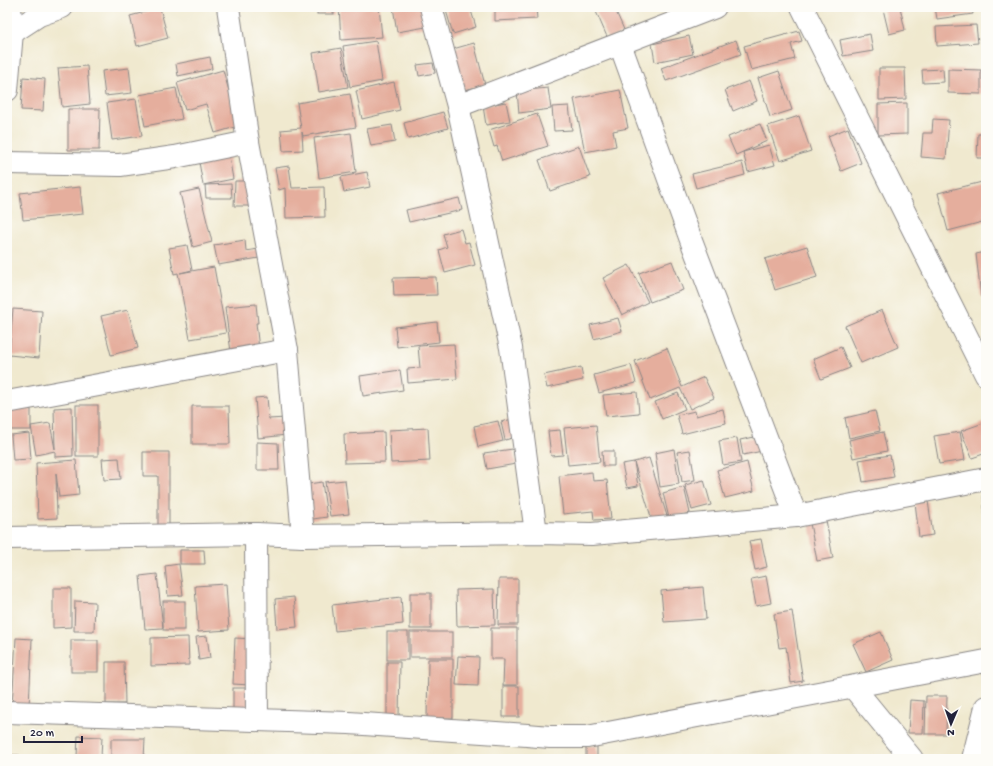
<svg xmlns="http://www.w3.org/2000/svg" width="993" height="766" font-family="'Gochi Hand',sans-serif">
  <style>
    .building { fill: #e5ae9d }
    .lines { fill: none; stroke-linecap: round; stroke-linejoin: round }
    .minor-casing { stroke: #898685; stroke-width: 24 }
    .minor { stroke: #fff; stroke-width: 22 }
  </style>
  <rect width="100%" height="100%" fill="#fdfcf7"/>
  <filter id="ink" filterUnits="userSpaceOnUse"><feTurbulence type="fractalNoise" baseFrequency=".025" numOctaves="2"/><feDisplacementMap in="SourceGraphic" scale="8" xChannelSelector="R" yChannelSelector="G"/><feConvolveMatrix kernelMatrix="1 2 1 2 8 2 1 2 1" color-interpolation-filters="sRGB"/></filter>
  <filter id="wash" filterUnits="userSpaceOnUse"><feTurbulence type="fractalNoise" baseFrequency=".012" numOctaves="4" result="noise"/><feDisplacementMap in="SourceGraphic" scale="16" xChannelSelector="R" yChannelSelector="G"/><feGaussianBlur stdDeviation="0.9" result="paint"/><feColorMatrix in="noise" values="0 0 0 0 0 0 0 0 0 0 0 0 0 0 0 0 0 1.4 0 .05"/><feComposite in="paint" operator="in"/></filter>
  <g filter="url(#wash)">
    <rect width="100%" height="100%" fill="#f0e9cf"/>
    <g id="blocks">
      <g class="building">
        <rect x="317" y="7" width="17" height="7"/>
        <polygon points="339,7 379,7 382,37 341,40"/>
        <polygon points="393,7 423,7 426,27 397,32"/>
        <polygon points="445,7 470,7 476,27 453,34"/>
        <polygon points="495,7 536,7 537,19 495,21"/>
        <polygon points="594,7 614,7 625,32 608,39"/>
        <polygon points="893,7 900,7 905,30 889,34 883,9"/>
        <polygon points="935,7 972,7 973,14 937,19"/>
        <polygon points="160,8 168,38 137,46 130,16"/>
        <polygon points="976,25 978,43 937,46 936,27"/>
        <polygon points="799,31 802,41 791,44 795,59 751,70 744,46"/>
        <polygon points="870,34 873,51 843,56 840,40"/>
        <polygon points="689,36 693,54 655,62 652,44"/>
        <polygon points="736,40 741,54 666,81 661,68"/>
        <polygon points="376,41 382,81 350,87 343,46"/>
        <polygon points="474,43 485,85 464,90 453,49"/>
        <polygon points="341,48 348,87 319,92 313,53"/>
        <polygon points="210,57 212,69 178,76 176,64"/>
        <polygon points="433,63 435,73 419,76 417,65"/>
        <polygon points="87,66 90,104 62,107 58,68"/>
        <polygon points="129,68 132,93 105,96 102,71"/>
        <polygon points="879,68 905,68 906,99 879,100"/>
        <polygon points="943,69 944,82 923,83 922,70"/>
        <polygon points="948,69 981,70 981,94 948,93"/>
        <polygon points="223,70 239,126 215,133 206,104 185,110 177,83"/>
        <polygon points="779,71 792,110 770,117 758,78"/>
        <polygon points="23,77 45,79 43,111 21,110"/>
        <polygon points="749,81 757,101 733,111 725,90"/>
        <polygon points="394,82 400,110 362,119 356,91"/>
        <polygon points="176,88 182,119 145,126 139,95"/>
        <polygon points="548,88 551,109 519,113 517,91"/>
        <polygon points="620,90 628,128 613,131 616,146 585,152 574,99"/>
        <polygon points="350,94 356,127 303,136 302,132 303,150 283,151 281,130 301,128 297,103"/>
        <polygon points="136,99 142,136 112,140 107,103"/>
        <polygon points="506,102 510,121 486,125 483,106"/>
        <polygon points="907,103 907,134 878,135 878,104"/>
        <polygon points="569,106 572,130 554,131 552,107"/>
        <polygon points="68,109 100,109 99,150 68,150"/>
        <polygon points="443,112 448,128 408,139 404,123"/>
        <polygon points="537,114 548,146 502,161 497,146 494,147 489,130"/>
        <polygon points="799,116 811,151 780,161 768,126"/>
        <polygon points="933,119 949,120 946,159 921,157 923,133 932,133"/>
        <polygon points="760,124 767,141 736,155 728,137"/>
        <polygon points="392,125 395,142 371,146 367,129"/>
        <polygon points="848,128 861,163 841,171 828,136"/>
        <polygon points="351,133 356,172 319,178 314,138"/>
        <polygon points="978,134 986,134 986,158 977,158"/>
        <polygon points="769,145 775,165 748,172 743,152"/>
        <polygon points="579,146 590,177 550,191 539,160"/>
        <polygon points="229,156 233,179 203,185 199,162"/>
        <polygon points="742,162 745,175 696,188 692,174"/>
        <polygon points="289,166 292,188 324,187 325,217 286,218 285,188 279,190 275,168"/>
        <polygon points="367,172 370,187 344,192 341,177"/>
        <polygon points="235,181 250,181 250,206 234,206"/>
        <polygon points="986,181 986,221 948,231 938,193"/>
        <polygon points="231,184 232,198 206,198 205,185"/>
        <polygon points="80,187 83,214 23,220 20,193"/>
        <polygon points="199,189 212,242 193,247 180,193"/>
        <polygon points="459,198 462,210 409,222 406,210"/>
        <polygon points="461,229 465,243 469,242 475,265 445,273 439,250 447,247 443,234"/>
        <polygon points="245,240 246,251 258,249 259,258 218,265 214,245"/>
        <polygon points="187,245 192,270 180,273 214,267 226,333 190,339 178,273 174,274 169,248"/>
        <polygon points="807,246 817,277 775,290 765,259"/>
        <polygon points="986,252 986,297 981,297 976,254"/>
        <polygon points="672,261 683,290 650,302 639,273"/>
        <polygon points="629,265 648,302 622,315 603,278"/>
        <polygon points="436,277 437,295 394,296 393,278"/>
        <polygon points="256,304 258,323 256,323 259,349 231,352 225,307"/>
        <polygon points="13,309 42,311 39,358 9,355"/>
        <polygon points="128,310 138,348 111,355 101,316"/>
        <polygon points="882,310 898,347 861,363 845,326"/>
        <polygon points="618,318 622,331 594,339 590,325"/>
        <polygon points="437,322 439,342 397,347 395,327"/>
        <polygon points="454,344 457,379 408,383 407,369 420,368 418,346"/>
        <polygon points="841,347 850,368 821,379 813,359"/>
        <polygon points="667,348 682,387 704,377 714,398 690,409 680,388 650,400 635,361"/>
        <polygon points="631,365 636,383 599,393 594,375"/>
        <polygon points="581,367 583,380 547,388 544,375"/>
        <polygon points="400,370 403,390 363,396 360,376"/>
        <polygon points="637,392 639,413 606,416 603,395"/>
        <polygon points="678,393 685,409 662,419 655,402"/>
        <polygon points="267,397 269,419 286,418 287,435 258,438 255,398"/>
        <rect x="76" y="405" width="22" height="51"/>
        <polygon points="192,406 229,406 230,444 192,444"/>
        <polygon points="72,407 73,456 55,457 55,451 36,455 31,426 50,423 55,449 54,408"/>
        <rect x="7" y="409" width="24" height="21"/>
        <polygon points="723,409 726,423 682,434 677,415 695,411 696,416"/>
        <polygon points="875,411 880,431 849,438 845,418"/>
        <polygon points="512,419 516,437 505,440 501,422"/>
        <polygon points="498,421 503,441 478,447 474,426"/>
        <polygon points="986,422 986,453 972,458 961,431"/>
        <polygon points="596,425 600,462 568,465 564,428"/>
        <polygon points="428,428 430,461 391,463 389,430"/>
        <polygon points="560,430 563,455 551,456 548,431"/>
        <polygon points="384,432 385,462 345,463 344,434"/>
        <polygon points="883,432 887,451 853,458 849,440"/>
        <polygon points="960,432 965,460 939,464 934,436"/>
        <polygon points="29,433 31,459 13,460 11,435"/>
        <polygon points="764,435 767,450 743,455 740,440"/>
        <polygon points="737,438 741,462 723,465 719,441"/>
        <polygon points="257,442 278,443 279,470 257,470"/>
        <polygon points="513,449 516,464 487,469 484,453"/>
        <polygon points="674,449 679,484 660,487 655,453"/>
        <polygon points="690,450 695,480 682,482 677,452"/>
        <polygon points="602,451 614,451 614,466 603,466"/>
        <polygon points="143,452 169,452 169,532 158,531 158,476 143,476"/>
        <polygon points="890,455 894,477 863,482 859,460"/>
        <polygon points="119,458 121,479 104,480 102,459"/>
        <polygon points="649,458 667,516 652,520 634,462"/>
        <polygon points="76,460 79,495 59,497 56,473 57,518 38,519 36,463"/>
        <polygon points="634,462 638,486 627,488 622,464"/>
        <polygon points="747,462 754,491 725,498 717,470"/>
        <polygon points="592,472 593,481 607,480 611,519 594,520 593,511 563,514 559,476"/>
        <polygon points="345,480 349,514 330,516 325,482"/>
        <polygon points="704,480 711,505 692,510 685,485"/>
        <polygon points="322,482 327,517 306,520 301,485"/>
        <polygon points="684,487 690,513 669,518 663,493"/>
        <polygon points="983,496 986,496 986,520 985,520"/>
        <polygon points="928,501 933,535 919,537 915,502"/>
        <polygon points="826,520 833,558 817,561 810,523"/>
        <polygon points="761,539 767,567 755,570 749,541"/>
        <polygon points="180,550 204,550 205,564 180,564"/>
        <polygon points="179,564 183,595 168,596 165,566"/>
        <polygon points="157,574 163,628 145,629 140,576"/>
        <polygon points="766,576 771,603 756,606 751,579"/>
        <polygon points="499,579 518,579 518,625 498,625"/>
        <polygon points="226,584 229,630 198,632 195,586"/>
        <polygon points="703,587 706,619 664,622 661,591"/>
        <polygon points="53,588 71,588 71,627 53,628"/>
        <polygon points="494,589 495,625 457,626 456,590"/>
        <rect x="410" y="593" width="21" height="36"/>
        <polygon points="294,597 297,627 277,629 275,599"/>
        <polygon points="401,597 403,624 335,631 332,605"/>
        <polygon points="75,601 95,602 94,631 74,631"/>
        <rect x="163" y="601" width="22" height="29"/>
        <polygon points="792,611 803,681 791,683 786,647 779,648 774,614"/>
        <polygon points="491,628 517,628 517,685 503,685 504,659 491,659"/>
        <rect x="387" y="632" width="21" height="28"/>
        <rect x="410" y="632" width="42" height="25"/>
        <polygon points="881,632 893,660 866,672 853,644"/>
        <polygon points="207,636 210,658 199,660 196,637"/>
        <polygon points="188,637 189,665 151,666 151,638"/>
        <polygon points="16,638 32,639 29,708 12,707"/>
        <polygon points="235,638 253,639 250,685 233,684"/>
        <rect x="71" y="640" width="27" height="32"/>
        <polygon points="458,656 479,657 478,686 456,685"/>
        <polygon points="428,659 453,659 453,718 427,718"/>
        <polygon points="106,662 124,662 125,704 106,704"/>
        <polygon points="387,662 400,662 399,717 387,717"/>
        <rect x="503" y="686" width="16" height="31"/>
        <rect x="233" y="688" width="16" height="23"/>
        <polygon points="926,696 947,696 946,734 925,734"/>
        <polygon points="910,700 924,701 923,733 908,733"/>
        <polygon points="78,736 102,737 101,757 77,756"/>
        <polygon points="111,739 145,739 144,759 111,759"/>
        <rect x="586" y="746" width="11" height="13"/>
        <rect x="7" y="755" width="12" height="4"/>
      </g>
    </g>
  </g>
  <g filter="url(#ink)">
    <use href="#blocks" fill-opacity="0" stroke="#898685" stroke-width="1"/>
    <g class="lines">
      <g class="minor-casing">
        <g id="minor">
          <polyline points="228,7 248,142 287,350 303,536"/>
          <polyline points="431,7 458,106 511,348 536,533"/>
          <polyline points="802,7 986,375"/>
          <polyline points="7,36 39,15 62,7"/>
          <polyline points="620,44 691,240 796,516"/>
          <polyline points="7,90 12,32 10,7"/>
          <polyline points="458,106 715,7"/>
          <polyline points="7,163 120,165 175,157 248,142"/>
          <polyline points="7,402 287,350"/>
          <polyline points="256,534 257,720"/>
          <polyline points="7,538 256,534 303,536 536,533 592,534 796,516 986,479"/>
          <polyline points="853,687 912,759"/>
          <polyline points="7,712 349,723 527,735 550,737 587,737 986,661"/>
          <polyline points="973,759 986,707"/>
        </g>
      </g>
      <use href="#minor" class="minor"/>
    </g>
  </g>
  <rect width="993" height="766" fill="none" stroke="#fdfcf7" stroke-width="24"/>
  <g transform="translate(951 724) rotate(182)" stroke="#fdfcf7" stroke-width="3" paint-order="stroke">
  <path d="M0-3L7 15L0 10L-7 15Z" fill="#22223b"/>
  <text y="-6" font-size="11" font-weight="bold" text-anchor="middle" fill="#22223b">N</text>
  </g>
  <path d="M24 736v6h58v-6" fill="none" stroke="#22223b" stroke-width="2"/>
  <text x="30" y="736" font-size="12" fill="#22223b" stroke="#fdfcf7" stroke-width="3" paint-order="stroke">20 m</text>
</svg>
